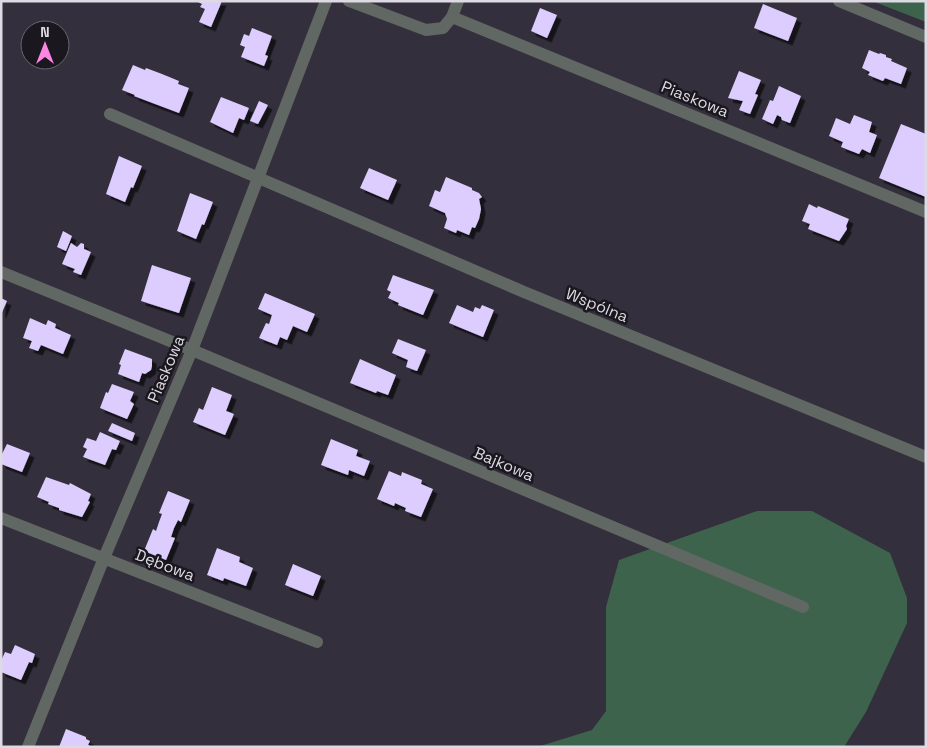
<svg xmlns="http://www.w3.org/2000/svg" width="927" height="748" font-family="'Space Grotesk',sans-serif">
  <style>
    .green { fill: #3e634c }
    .building { fill: #ddcdff; filter: url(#shadow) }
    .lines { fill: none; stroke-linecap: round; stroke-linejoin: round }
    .minor { stroke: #616762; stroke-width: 12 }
    .labels { text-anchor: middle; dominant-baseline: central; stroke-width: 5; stroke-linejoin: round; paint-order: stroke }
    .street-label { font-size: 16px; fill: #dddae3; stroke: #1a181e }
  </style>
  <defs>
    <filter id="shadow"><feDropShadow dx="4.5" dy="4.5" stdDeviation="0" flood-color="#0009"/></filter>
  </defs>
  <rect width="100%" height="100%" fill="#332f3c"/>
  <g class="green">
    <polygon points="872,1 926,1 926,22"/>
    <polygon points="757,511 812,511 890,553 907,598 907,623 866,712 844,747 537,747 592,730 606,711 606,607 619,560"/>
  </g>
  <g class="building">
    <polygon points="196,1 222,1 211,27 199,22 205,9 200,7 202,4"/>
    <polygon points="763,4 797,18 788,41 754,28"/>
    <polygon points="540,8 557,15 547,38 531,31"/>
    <polygon points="252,28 272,36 265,55 268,56 264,66 241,57 245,47 240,45 244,34 249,36"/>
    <polygon points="869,50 879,54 880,53 886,55 886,57 892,59 891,61 907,68 901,84 885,78 883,81 868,75 870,72 862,68"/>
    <polygon points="133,65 145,70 146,68 162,74 179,81 178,84 189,88 179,113 134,96 135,95 122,90"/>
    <polygon points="739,71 761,80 755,94 758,95 750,114 739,110 743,101 728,98"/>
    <polygon points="779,86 801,96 790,123 782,120 781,117 777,115 773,124 762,119 770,100 773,101"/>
    <polygon points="221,97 249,108 244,120 239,118 233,133 210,122"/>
    <polygon points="259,101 268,105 258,124 250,121"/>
    <polygon points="854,115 872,122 869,132 877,135 870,153 862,149 859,154 841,147 843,142 829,136 836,118 850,124"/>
    <polygon points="901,124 926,134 926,197 879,178"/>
    <polygon points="119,156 142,166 133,188 131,187 125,202 106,194"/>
    <polygon points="369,168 397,180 388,200 360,188"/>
    <polygon points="446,177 472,188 472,190 479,193 482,197 479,199 481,209 479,219 475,228 472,227 469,235 457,230 456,233 444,228 447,219 445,213 429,206 435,190 440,192"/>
    <polygon points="190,193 213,202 204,225 202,224 196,239 177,231"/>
    <polygon points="809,204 817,208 818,206 849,219 846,226 847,229 839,241 808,229 810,224 802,221"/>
    <polygon points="63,231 72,236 66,251 57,247"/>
    <polygon points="71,243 77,247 81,243 84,244 84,249 91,252 81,275 73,272 75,269 62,264"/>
    <polygon points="152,265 191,278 179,313 141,301"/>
    <polygon points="393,275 434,290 423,315 398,305 399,303 388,298 391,292 387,290"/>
    <polygon points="265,293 315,314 307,332 293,326 287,340 280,337 277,345 259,338 266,323 269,324 272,315 258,309"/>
    <polygon points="1,298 7,301 1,315"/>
    <polygon points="457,305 473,312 475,307 480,309 482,305 494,310 483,337 449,323"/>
    <polygon points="30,318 46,325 48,320 56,324 55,328 71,335 63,354 41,345 38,351 29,348 32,341 23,338"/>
    <polygon points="398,339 426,350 417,371 406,367 408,360 392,353"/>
    <polygon points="125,349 152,359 152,366 151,370 145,374 142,373 139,382 118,374 121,365 119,364"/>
    <polygon points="360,359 396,375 388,395 377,391 376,393 350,383"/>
    <polygon points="112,384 134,392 130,401 134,404 127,419 100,408 106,392 108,393"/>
    <polygon points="212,387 232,395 226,411 234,414 225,435 193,422 199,408 203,410"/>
    <polygon points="112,423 135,433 132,441 108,431"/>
    <polygon points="100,432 120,441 116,450 112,449 105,465 83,457 87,449 83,447 87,438 96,441"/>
    <polygon points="331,439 358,450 356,456 370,461 364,476 349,470 348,475 321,465"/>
    <polygon points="7,444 30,453 22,472 1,464 1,456"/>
    <polygon points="389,471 401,476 402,472 422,480 421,484 433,489 421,517 405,511 406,508 395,503 394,506 377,499"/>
    <polygon points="46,477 69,485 70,483 91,494 88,501 90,502 82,517 59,510 59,508 48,504 49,502 37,497"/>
    <polygon points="168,491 190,500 181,522 178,520 174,528 171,537 175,538 166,560 144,551 153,529 156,531 159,522 162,514 159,513"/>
    <polygon points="217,548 240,557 239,562 253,568 246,586 224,578 223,581 207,575"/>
    <polygon points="293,564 321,576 313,596 285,585"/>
    <polygon points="15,645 35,654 32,663 29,662 21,680 1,672 1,661 5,652 11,654"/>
    <polygon points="66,729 86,737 86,739 90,741 88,745 92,747 59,747"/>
  </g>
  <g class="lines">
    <g class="minor">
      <polyline points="349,1 426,30 443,28 452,17 458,1"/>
      <polyline points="839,1 926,37"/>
      <polyline points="452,17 926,212"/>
      <polyline points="110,114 524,292 926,457"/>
      <polyline points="1,272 192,350 803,607"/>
      <polyline points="1,518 317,642"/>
      <polyline points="28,747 104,558 192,350 326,1"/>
    </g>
  </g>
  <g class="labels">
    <g class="street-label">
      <text transform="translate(695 99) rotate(22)">Piaskowa</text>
      <text transform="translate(597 305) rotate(22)">Wspólna</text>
      <text transform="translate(166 369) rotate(-67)">Piaskowa</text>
      <text transform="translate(504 464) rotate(23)">Bajkowa</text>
      <text transform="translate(165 565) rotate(21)">Dębowa</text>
    </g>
  </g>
  <rect width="927" height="748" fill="none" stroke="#dddae3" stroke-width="5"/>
  <g transform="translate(45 45)"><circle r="24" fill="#1a181e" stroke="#68666d"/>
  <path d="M0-4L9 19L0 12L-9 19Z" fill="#fd86e3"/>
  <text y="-8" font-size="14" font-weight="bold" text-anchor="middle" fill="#dddae3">N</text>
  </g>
</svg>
